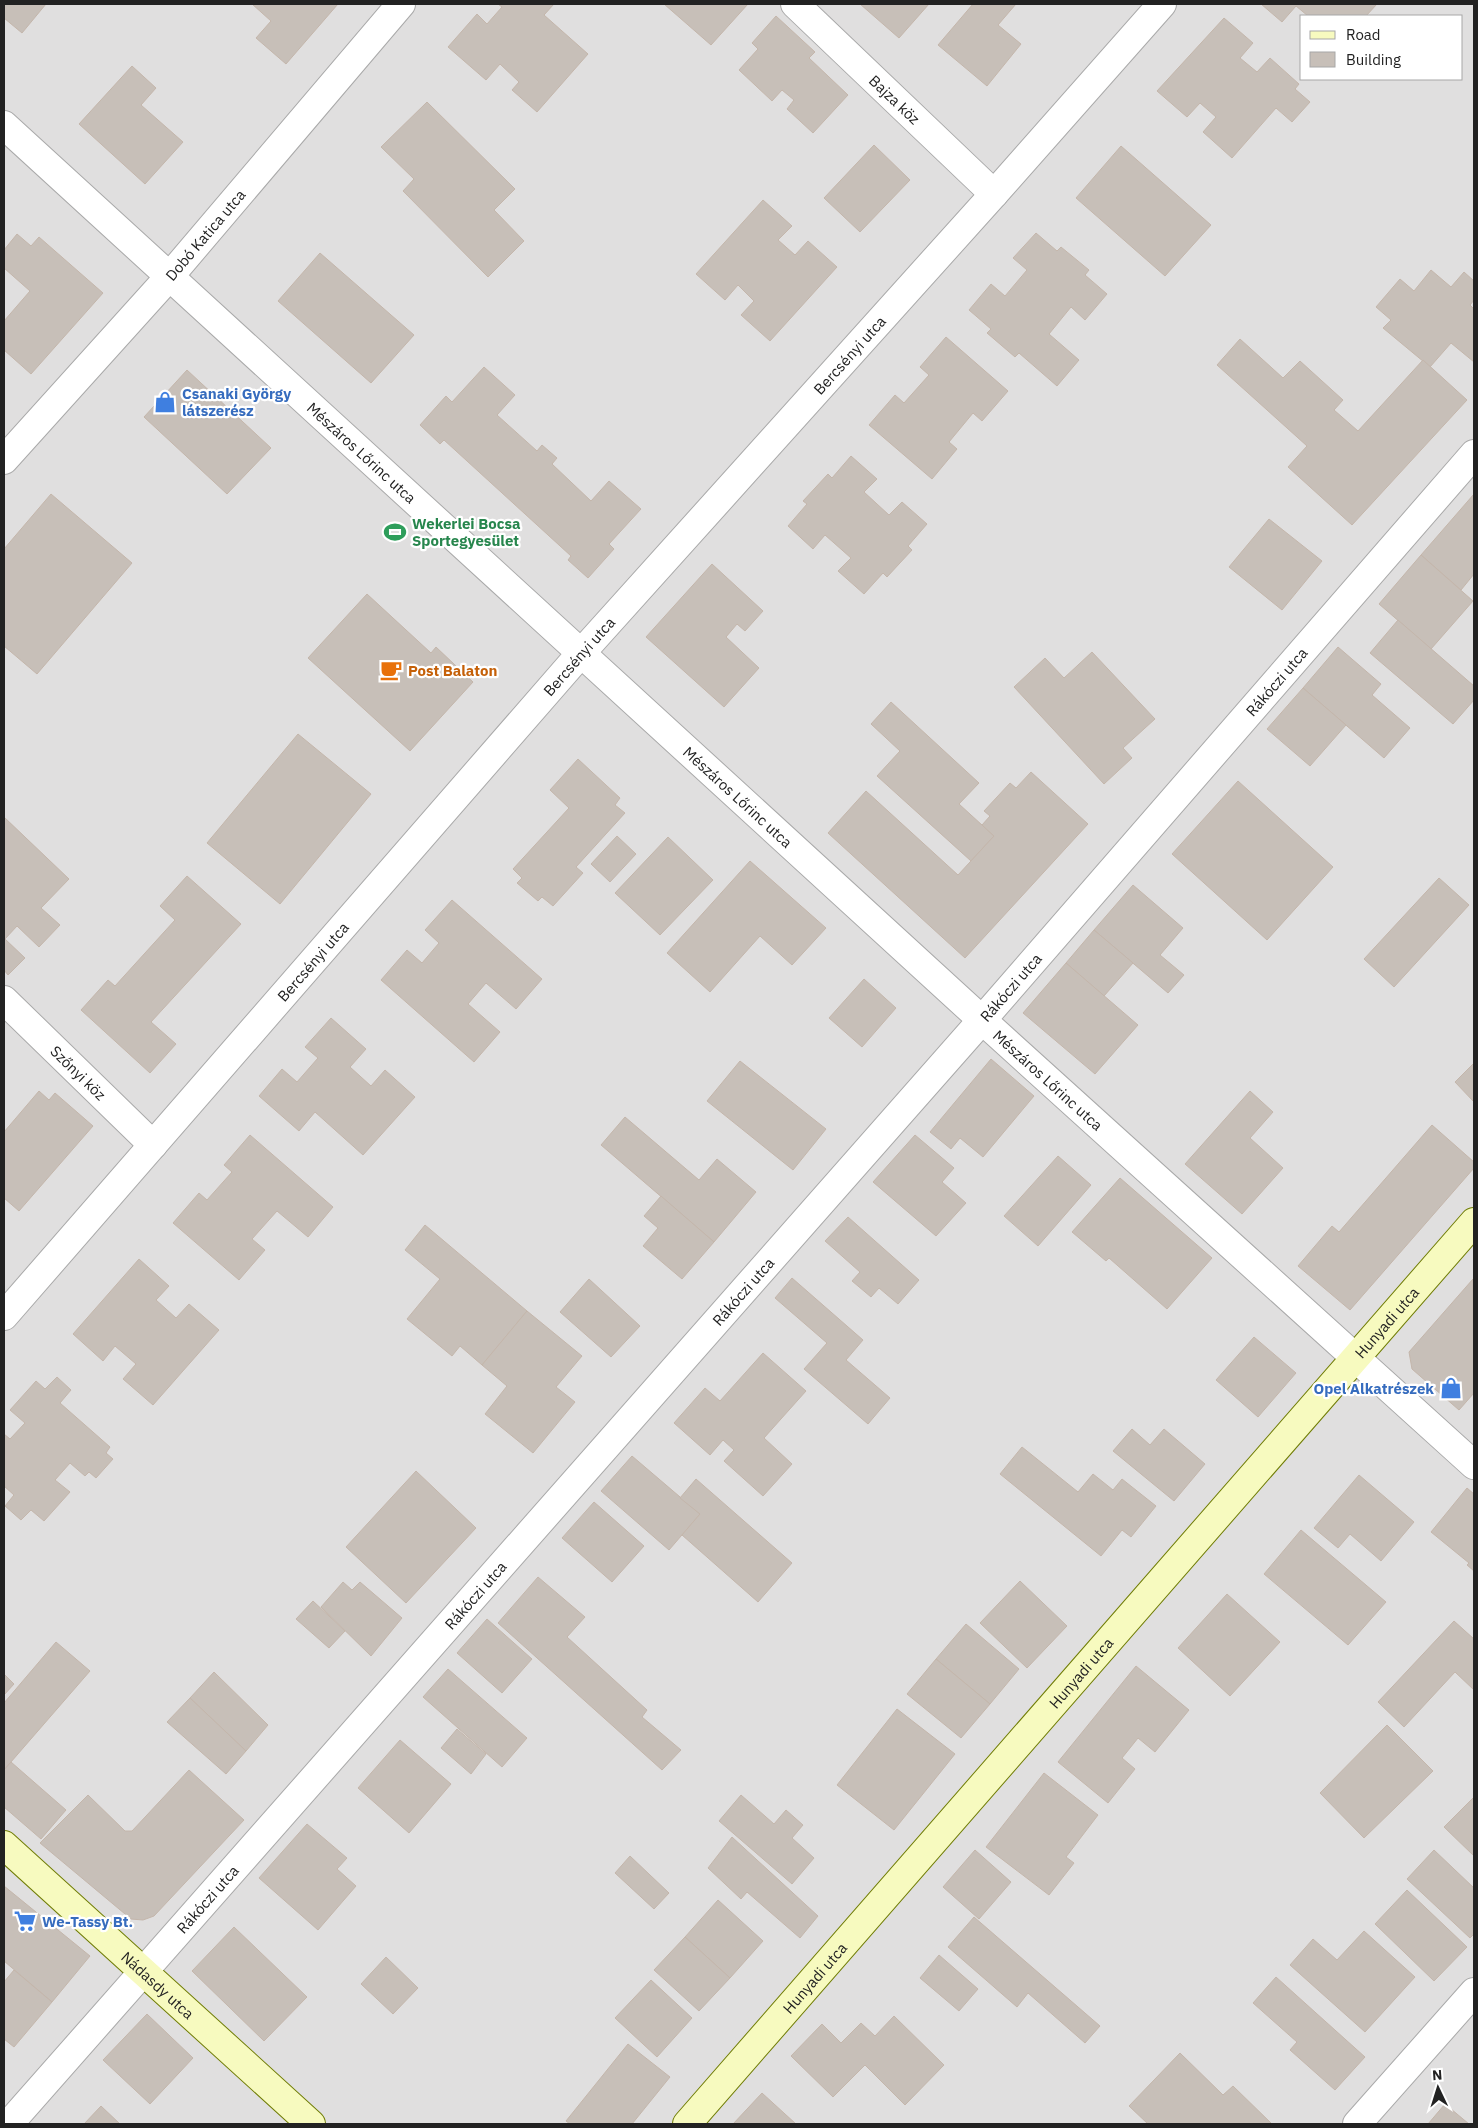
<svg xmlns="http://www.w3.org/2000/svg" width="1478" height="2128" font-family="'IBM Plex Sans',sans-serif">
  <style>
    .residential { fill: #e0dfdf; fill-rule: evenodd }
    .building { fill: #c7bfb8; stroke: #c4b6ab }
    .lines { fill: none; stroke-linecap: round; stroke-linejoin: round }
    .street-casing { stroke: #a9a9a9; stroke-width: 30 }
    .secondary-casing { stroke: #707d05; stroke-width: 30 }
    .street { stroke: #fff; stroke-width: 28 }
    .secondary { stroke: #f7fabf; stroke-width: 28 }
    .labels { text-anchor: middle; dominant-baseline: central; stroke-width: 4.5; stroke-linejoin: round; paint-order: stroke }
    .street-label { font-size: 15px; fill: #222; stroke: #fff }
    .shop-label { font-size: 15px; font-weight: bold; fill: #366cbe; stroke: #fff; text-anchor: start }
    .leisure-label { font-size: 15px; font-weight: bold; fill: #27864d; stroke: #fff; text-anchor: start }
    .food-label { font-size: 15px; font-weight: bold; fill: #c56008; stroke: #fff; text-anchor: start }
  </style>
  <rect width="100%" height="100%" fill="#f2efe9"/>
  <path class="residential" d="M4,4h1470v2120h-1470zM1302,16h160v63h-160z"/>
  <g class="building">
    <polygon points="4,4 46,4 22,33 4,18"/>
    <polygon points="252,4 338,4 286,64 256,38 271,21"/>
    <polygon points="498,4 554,4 544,15 588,54 537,112 512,90 519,82 500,64 486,80 448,47 477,14 487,24 502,7"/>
    <polygon points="664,4 748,4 711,45"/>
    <polygon points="860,4 929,4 899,38"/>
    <polygon points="973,4 1016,4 998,25 1021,44 987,86 938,45"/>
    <polygon points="1261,4 1377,4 1366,16 1308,16 1296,6 1282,22"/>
    <polygon points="776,16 815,52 809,58 848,95 813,133 787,109 794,100 782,90 772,101 739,70 758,49 752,43"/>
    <polygon points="1224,18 1253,43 1240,58 1257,72 1270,58 1299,84 1295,89 1310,102 1292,122 1276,108 1232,158 1203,132 1216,117 1200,103 1187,117 1157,91"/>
    <polygon points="132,66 156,88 141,105 183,142 145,184 79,124"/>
    <polygon points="427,102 515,189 494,210 524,241 488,277 403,191 414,179 381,147"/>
    <polygon points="874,145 910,180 860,232 824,198"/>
    <polygon points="1121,146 1211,225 1165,276 1076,198"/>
    <polygon points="763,200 792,226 778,240 795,255 808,241 837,267 770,341 741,315 754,301 738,285 725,300 696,274"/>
    <polygon points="1036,233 1057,251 1061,247 1089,270 1085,275 1107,294 1085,320 1071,307 1049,334 1079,360 1057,386 1019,353 1015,357 987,333 991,329 969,310 991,284 1005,296 1027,270 1013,258"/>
    <polygon points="17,234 31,246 39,237 103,293 31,374 4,350 4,321 30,291 4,268 4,250"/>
    <polygon points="320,253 414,335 371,383 278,301"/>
    <polygon points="1431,270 1451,287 1464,272 1474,281 1474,300 1470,305 1474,309 1474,362 1451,343 1430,367 1383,328 1391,320 1376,307 1400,279 1414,291"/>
    <polygon points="946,337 1008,391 982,421 973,413 949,442 957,449 932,479 869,425 895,395 904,403 929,375 920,367"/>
    <polygon points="1240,339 1283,378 1300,361 1343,400 1334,410 1358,431 1423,360 1467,400 1352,525 1288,467 1307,446 1217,365"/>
    <polygon points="484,367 515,395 497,415 537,451 542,445 557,458 552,464 591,501 609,481 641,509 609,544 614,549 588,578 568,560 571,556 444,440 440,444 420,425 446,396 452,402"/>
    <polygon points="187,370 271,448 227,494 144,417"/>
    <polygon points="851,456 877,479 864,492 889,515 902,502 927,524 908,546 912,550 887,577 883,573 864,594 838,571 851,558 825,535 813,549 788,526 807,504 803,501 828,474 832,478"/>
    <polygon points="51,494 132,563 37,674 4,646 4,549"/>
    <polygon points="1474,494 1474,574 1461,590 1421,555"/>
    <polygon points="1269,519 1322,561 1282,610 1229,567"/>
    <polygon points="1421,555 1473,601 1431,649 1379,604"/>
    <polygon points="712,564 763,611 745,631 737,624 726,637 759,668 724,707 646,637"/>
    <polygon points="367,594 431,653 436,647 473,682 410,751 308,658"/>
    <polygon points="1398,620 1474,686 1474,700 1453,724 1370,653"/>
    <polygon points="1338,647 1381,684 1372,695 1410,728 1384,758 1303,688"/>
    <polygon points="1092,652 1155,719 1123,748 1132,758 1104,784 1014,687 1045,658 1064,678"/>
    <polygon points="1303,688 1346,725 1310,766 1267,729"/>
    <polygon points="891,702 979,783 959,804 994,836 971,861 877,776 900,751 871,724"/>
    <polygon points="298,734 371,794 280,904 207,843"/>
    <polygon points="578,759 620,798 615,805 625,813 576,867 583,873 553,906 542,897 538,901 517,883 522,878 513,869 569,808 550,790"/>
    <polygon points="1031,772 1088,824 965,958 828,833 866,791 958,875 994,836 982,825 990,816 984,811 1010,783 1016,788"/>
    <polygon points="1238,781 1333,867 1267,940 1172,854"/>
    <polygon points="4,817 69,879 41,908 60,925 39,947 17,926 5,939 25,958 8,975 4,970"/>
    <polygon points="617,836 636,854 610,882 591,864"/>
    <polygon points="668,837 713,880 660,935 615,893"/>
    <polygon points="750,861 826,928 792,965 760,936 710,992 667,953"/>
    <polygon points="187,876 241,924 151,1022 176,1044 150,1073 81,1010 108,980 115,986 175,920 160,906"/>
    <polygon points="1439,878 1469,905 1394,987 1364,959"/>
    <polygon points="1133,885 1183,928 1160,955 1184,975 1168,993 1094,930"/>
    <polygon points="452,900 542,979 516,1009 486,983 468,1004 500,1032 474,1062 381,980 407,950 422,963 439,943 425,930"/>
    <polygon points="1094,930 1133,963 1104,996 1066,963"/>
    <polygon points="1066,963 1138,1025 1095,1074 1023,1013"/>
    <polygon points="864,979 896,1008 862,1047 829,1018"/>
    <polygon points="331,1018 366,1049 350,1067 371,1086 385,1070 415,1097 363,1155 315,1112 299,1131 259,1096 282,1069 297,1082 318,1058 305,1047"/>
    <polygon points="991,1059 1034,1096 983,1157 960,1138 951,1149 930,1132"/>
    <polygon points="740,1061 826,1129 793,1170 707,1101"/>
    <polygon points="1474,1063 1474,1102 1455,1082"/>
    <polygon points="39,1091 49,1100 55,1093 93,1126 19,1211 4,1198 4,1132"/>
    <polygon points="1250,1091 1273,1112 1250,1138 1283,1168 1242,1214 1185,1164"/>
    <polygon points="625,1117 699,1180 717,1159 756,1192 714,1242 601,1145"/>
    <polygon points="1432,1125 1474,1162 1474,1168 1350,1310 1298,1266 1332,1226 1339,1232"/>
    <polygon points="250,1135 333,1207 308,1237 277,1211 252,1239 265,1250 239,1280 173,1223 199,1193 207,1200 232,1172 224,1165"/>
    <polygon points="915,1135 954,1168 942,1182 966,1203 936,1236 873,1182"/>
    <polygon points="1058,1156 1091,1185 1038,1246 1004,1216"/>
    <polygon points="1120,1178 1212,1258 1167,1309 1109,1258 1106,1261 1072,1232"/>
    <polygon points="661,1196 714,1242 682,1279 643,1246 658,1228 644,1216"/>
    <polygon points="848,1217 919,1280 898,1304 879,1288 871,1297 852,1281 860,1272 825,1241"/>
    <polygon points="425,1225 527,1311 482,1365 460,1346 452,1356 407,1319 440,1279 405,1250"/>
    <polygon points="139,1259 169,1286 156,1300 176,1318 189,1304 219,1330 153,1405 123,1379 136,1364 115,1346 103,1361 73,1334"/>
    <polygon points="792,1278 863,1340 846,1360 890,1398 868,1424 804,1369 827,1343 775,1298"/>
    <polygon points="589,1279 640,1326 611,1357 560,1312"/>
    <polygon points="1473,1279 1474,1393 1459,1410 1412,1369 1409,1352"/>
    <polygon points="527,1311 582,1356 556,1387 575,1402 533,1453 485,1414 507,1386 482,1365"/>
    <polygon points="1254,1337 1296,1373 1258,1417 1216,1380"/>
    <polygon points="763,1353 806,1391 764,1438 792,1464 763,1496 724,1461 734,1450 723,1440 710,1455 674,1423 705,1388 720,1401"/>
    <polygon points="57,1377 71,1390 60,1403 110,1447 106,1453 113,1459 96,1478 89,1472 85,1476 70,1463 55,1480 70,1492 44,1521 31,1510 21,1520 5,1506 14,1495 4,1486 4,1434 10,1439 25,1423 10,1410 36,1381 45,1389"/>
    <polygon points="1132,1429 1150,1445 1164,1429 1205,1464 1174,1501 1113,1451"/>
    <polygon points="1022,1447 1078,1492 1093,1474 1113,1490 1122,1479 1156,1506 1131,1537 1122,1530 1101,1556 1000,1474"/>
    <polygon points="632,1456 700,1514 669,1550 601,1491"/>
    <polygon points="416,1471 476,1528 406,1603 346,1547"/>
    <polygon points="1359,1475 1414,1522 1381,1561 1350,1534 1338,1548 1314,1528"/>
    <polygon points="696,1479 792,1563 758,1602 682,1535 700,1514 680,1498"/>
    <polygon points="1467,1488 1474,1494 1474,1571 1467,1565 1469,1563 1431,1532"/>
    <polygon points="594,1502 644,1546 612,1582 562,1538"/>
    <polygon points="1301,1530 1386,1602 1348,1645 1264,1574"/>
    <polygon points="538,1577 585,1617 567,1637 647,1710 642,1717 681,1750 662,1770 498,1623"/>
    <polygon points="1020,1581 1067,1626 1027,1668 980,1623"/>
    <polygon points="343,1582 352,1590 360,1582 402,1618 371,1656 321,1607"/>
    <polygon points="1227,1594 1280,1642 1230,1696 1178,1648"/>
    <polygon points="313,1601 345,1631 329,1648 296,1619"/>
    <polygon points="487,1619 532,1659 502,1693 457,1653"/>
    <polygon points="1454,1621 1474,1639 1474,1690 1455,1672 1404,1727 1378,1702"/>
    <polygon points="966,1624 1019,1669 990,1704 936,1659"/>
    <polygon points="56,1642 90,1671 4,1770 4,1703"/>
    <polygon points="936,1659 990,1704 961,1738 907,1694"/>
    <polygon points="1136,1666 1189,1710 1155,1752 1138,1738 1122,1758 1135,1769 1108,1803 1058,1762"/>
    <polygon points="448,1669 527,1738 502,1767 423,1697"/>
    <polygon points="214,1672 268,1725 246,1751 190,1698"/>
    <polygon points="4,1674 14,1684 4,1695"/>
    <polygon points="190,1698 246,1751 226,1774 167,1722"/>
    <polygon points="897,1709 955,1754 894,1830 837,1785"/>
    <polygon points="1387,1725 1433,1771 1364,1838 1320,1793"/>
    <polygon points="457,1729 486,1754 471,1774 441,1748"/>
    <polygon points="400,1740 451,1784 409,1833 358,1788"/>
    <polygon points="11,1762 66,1810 41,1839 4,1807 4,1770"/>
    <polygon points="189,1770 244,1820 154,1916 143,1920 131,1919 40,1843 88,1795 125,1831 132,1831"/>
    <polygon points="1044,1773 1098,1815 1066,1857 1074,1863 1049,1895 986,1847"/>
    <polygon points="741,1795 774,1824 786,1810 803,1825 792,1838 814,1858 792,1884 719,1821"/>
    <polygon points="1474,1797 1474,1856 1444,1827"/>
    <polygon points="307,1824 347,1858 337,1869 356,1886 318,1930 259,1878"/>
    <polygon points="732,1837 818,1916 800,1938 747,1892 741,1899 708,1868"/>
    <polygon points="975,1850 1011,1882 979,1919 943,1887"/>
    <polygon points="1434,1850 1474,1888 1474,1934 1470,1938 1407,1879"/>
    <polygon points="630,1856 669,1893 654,1909 615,1873"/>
    <polygon points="4,1886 90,1956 52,2002 4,1961"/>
    <polygon points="1407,1890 1467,1947 1434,1981 1375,1924"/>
    <polygon points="718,1900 763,1941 730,1978 685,1937"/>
    <polygon points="974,1917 1100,2026 1085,2043 1028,1993 1017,2007 948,1947"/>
    <polygon points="234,1927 307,1997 264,2041 192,1971"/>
    <polygon points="1364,1931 1415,1977 1365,2032 1290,1965 1313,1939 1337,1960"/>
    <polygon points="685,1937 730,1978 699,2011 654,1970"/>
    <polygon points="939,1955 978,1989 959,2011 920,1978"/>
    <polygon points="386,1957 418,1988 393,2014 361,1984"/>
    <polygon points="14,1970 52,2002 14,2047 4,2039 4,1982"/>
    <polygon points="1276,1977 1365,2057 1335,2090 1290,2050 1297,2042 1253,2003"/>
    <polygon points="651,1980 692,2018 657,2057 615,2018"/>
    <polygon points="147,2014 193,2058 150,2104 103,2060"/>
    <polygon points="894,2016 944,2065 905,2105 865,2065 833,2097 791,2056 822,2024 841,2043 861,2023 875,2036"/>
    <polygon points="628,2044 670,2077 632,2124 570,2124 566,2121"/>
    <polygon points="1180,2053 1223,2095 1233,2086 1272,2124 1148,2124 1129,2106"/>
    <polygon points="762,2093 796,2124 733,2124"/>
    <polygon points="1445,2104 1469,2124 1428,2124"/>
    <polygon points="101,2106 120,2124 84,2124"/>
  </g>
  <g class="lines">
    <g class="street-casing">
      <g id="street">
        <path id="s1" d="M795,4l199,190"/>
        <path id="s2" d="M4,125l978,895 492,445"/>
        <path id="s3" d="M4,460l165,-183 232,-273"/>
        <path id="s4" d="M4,1000l149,145"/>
        <path id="s5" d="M4,1316l578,-664 412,-458 168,-190"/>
        <path id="s6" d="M9,2124l973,-1104 492,-566"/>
        <polyline points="1357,2124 1474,1992"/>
      </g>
    </g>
    <g class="secondary-casing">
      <g id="secondary">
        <path id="s7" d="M4,1845l307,279"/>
        <path id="s8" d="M687,2124l787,-902"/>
      </g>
    </g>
    <use href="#street" class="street"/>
    <use href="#secondary" class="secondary"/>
  </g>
  <defs>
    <g id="shop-bare" transform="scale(1.725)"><path d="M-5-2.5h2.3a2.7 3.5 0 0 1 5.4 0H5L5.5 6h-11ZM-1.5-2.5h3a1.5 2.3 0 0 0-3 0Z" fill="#3f7fe0" stroke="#fff" stroke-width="2.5" paint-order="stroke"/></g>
    <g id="stadium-bare" transform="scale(1.725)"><path d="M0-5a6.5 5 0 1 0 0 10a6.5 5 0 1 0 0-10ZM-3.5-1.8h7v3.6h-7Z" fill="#2e9e5b" stroke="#fff" stroke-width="2.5" paint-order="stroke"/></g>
    <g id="cafe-bare" transform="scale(1.725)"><path d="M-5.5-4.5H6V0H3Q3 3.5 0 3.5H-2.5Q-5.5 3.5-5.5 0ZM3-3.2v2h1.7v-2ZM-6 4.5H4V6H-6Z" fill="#e8710a" stroke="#fff" stroke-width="2.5" paint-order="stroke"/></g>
    <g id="supermarket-bare" transform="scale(1.725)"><path d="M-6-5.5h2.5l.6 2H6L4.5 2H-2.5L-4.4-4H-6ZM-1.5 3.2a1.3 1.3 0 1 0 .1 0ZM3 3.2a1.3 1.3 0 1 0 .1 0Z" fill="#3f7fe0" stroke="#fff" stroke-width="2.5" paint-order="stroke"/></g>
  </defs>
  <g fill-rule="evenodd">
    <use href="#shop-bare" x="165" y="402"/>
    <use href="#stadium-bare" x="395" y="532"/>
    <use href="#cafe-bare" x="391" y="670"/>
    <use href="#shop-bare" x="1451" y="1388"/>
    <use href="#supermarket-bare" x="25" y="1921"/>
  </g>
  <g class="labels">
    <g class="street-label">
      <text stroke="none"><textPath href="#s1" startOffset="138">Bajza köz</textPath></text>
      <text stroke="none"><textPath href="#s3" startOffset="302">Dobó Katica utca</textPath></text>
      <text stroke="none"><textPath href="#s5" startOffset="1280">Bercsényi utca</textPath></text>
      <text stroke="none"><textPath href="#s2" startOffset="485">Mészáros Lőrinc utca</textPath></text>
      <text stroke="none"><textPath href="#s5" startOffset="875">Bercsényi utca</textPath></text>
      <text stroke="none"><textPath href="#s6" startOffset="1920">Rákóczi utca</textPath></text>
      <text stroke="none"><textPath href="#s2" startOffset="995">Mészáros Lőrinc utca</textPath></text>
      <text stroke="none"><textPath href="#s5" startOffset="470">Bercsényi utca</textPath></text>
      <text stroke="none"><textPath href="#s6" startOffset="1515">Rákóczi utca</textPath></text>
      <text stroke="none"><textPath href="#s4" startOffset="104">Szőnyi köz</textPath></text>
      <text stroke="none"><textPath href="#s2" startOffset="1415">Mészáros Lőrinc utca</textPath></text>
      <text stroke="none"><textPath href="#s6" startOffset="1110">Rákóczi utca</textPath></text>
      <text stroke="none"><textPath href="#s8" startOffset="1064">Hunyadi utca</textPath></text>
      <text stroke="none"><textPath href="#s6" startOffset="705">Rákóczi utca</textPath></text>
      <text stroke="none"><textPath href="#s8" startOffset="599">Hunyadi utca</textPath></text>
      <text stroke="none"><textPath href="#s6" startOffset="300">Rákóczi utca</textPath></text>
      <text stroke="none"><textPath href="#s8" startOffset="194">Hunyadi utca</textPath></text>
      <text stroke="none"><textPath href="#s7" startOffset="208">Nádasdy utca</textPath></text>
    </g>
    <g class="shop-label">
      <text x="182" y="393">Csanaki György<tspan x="182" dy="17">látszerész</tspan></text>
      <text x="1434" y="1388" text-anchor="end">Opel Alkatrészek</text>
      <text x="42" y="1921">We-Tassy Bt.</text>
    </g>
    <g class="leisure-label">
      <text x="412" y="523">Wekerlei Bocsa<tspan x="412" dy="17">Sportegyesület</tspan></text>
    </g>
    <g class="food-label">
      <text x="408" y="670">Post Balaton</text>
    </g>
  </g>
  <rect width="1478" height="2128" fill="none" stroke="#222222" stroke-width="10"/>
  <rect x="1300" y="15" width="162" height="65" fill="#ffffff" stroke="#a7a7a7"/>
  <rect x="1310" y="31" width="25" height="8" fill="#f7fabf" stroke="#a7a7a7"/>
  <text x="1346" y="40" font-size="15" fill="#222222">Road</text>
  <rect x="1310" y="52" width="25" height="15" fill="#c7bfb8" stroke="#a7a7a7"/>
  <text x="1346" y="65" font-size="15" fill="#222222">Building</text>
  <g transform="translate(1438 2088) rotate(356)" stroke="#ffffff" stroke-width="4" paint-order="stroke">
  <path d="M0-4L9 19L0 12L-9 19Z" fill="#222222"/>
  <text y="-8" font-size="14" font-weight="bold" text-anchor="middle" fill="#222222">N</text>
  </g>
</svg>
